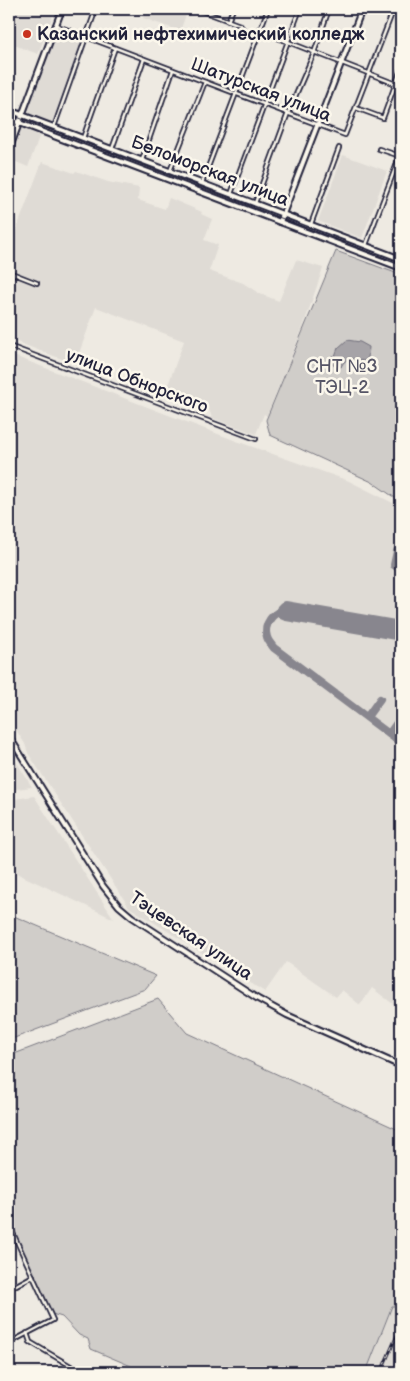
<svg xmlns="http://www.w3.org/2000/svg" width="410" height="1381" font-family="'Balsamiq Sans',sans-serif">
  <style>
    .built { fill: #dfdbd5 }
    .green { fill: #d0cdc9; stroke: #797882 }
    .water { fill: #a6a3a7; stroke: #716f7c }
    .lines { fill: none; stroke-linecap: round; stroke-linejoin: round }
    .taxiway { stroke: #88868e; stroke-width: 8 }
    .runway { stroke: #88868e; stroke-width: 20 }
    .street-casing { stroke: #22223b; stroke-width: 6 }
    .secondary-casing { stroke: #22223b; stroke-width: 8 }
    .street { stroke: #fbf7ec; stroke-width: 2.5 }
    .secondary { stroke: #fbf7ec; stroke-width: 4 }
    .tram { stroke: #22223b; stroke-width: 1 }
    .rail-casing { stroke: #22223b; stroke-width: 3 }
    .rail { stroke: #fbf7ec; stroke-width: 1; stroke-dasharray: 4; stroke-linecap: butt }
    .poi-dot { fill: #c8321e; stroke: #fbf7ec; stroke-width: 2 }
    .labels { text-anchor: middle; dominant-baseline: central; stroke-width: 5; stroke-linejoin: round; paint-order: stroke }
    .poi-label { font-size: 18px; font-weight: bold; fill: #22223b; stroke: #fbf7ec; text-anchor: start }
    .street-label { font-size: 18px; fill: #22223b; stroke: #fbf7ec }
    .park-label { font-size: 18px; fill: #565566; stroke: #fbf7ec }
  </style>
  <rect width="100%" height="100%" fill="#eeeae2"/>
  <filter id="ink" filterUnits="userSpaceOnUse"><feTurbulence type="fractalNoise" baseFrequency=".02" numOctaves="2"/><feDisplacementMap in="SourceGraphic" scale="10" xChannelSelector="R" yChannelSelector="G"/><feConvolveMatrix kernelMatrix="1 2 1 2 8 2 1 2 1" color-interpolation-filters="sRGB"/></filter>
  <g filter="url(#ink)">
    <g class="built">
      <polygon points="14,9 36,9 53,15 38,54 9,43 9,24"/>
      <polygon points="146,9 188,9 180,31 143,18"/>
      <polygon points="58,27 85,38 52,123 27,114 25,112"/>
      <polygon points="20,127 40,134 28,167 9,159"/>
      <polygon points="343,155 387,171 362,238 318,221"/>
      <polygon points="42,162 74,173 76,171 108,182 139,188 138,200 165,209 169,198 202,212 201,214 212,219 204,240 218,245 209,271 243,283 260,294 279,301 296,260 323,268 302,330 267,416 264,414 256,434 212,418 209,409 188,403 165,393 184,341 96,307 75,364 9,339 9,249"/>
      <polygon points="9,354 239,442 349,481 401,507 401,1010 372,988 360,1005 342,990 336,997 286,962 265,992 129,907 28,753 25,744 9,719"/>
      <polygon points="11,753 32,787 9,790 9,754"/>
      <polygon points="34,796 114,919 14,872 9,868 9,800"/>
      <polygon points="392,1306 401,1306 401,1372 366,1372"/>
    </g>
    <g class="green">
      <polygon points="284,215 401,260 401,266 282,221"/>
      <polygon points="336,251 401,275 401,502 372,482 270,435 266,420"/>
      <polygon points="9,914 156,976 145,989 9,1040"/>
      <polygon points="158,999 187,1033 401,1131 401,1306 392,1306 366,1372 135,1372 131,1366 91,1349 88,1339 79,1335 62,1317 52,1314 13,1229 11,1229 9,1225 9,1056"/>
    </g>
    <path class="water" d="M347,340l13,2 9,5 -1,11 -4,3c-10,-2 -18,-5 -23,6l-8,-2 -2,-3v-6h4l3,-8z"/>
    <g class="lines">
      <g class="taxiway">
        <polyline points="397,551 394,565 401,570"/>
        <path d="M286,611c-13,-1 -23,14 -19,26 1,4 4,7 7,11l127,95"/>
        <polyline points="367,717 380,699"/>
        <polyline points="389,734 401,717"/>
      </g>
      <polyline class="runway" points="286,611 401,631"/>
      <g class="street-casing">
        <g id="street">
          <polyline points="197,9 240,25 247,35 257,39"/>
          <polyline points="388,9 401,14"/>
          <polyline points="228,21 233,9"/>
          <polyline points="55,25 345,135 393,11"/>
          <polyline points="260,31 401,86"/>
          <polyline points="356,108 383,118 401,69"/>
          <polyline points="54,127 96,9"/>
          <polyline points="83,138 115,48"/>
          <polyline points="112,149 144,59"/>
          <polyline points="379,149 400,156"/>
          <polyline points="142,160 173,70"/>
          <polyline points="170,171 205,82"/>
          <polyline points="202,183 268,9"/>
          <polyline points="231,194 300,9"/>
          <polyline points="255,203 288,113 314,53 329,9"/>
          <polyline points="311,224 339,148"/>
          <polyline points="366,245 401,153"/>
          <polyline points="397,257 401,247"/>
          <polyline points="9,272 37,283"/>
          <polyline points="9,346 256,439"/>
          <polyline points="9,1233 12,1231 53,1320 9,1343"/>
          <polyline points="9,1289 33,1276"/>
          <polyline points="27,1333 30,1342 81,1372"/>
        </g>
      </g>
      <g class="secondary-casing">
        <g id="secondary">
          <polyline points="9,110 401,259"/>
          <polyline points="9,119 401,268"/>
          <polyline points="9,150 62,9"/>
          <polyline points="280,222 362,9"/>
          <polyline points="9,736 103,886 119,906 132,917 258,999 287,1015 401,1066"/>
        </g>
      </g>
      <use href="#street" class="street"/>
      <use href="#secondary" class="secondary"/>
      <polyline class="tram" points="9,114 401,264"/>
      <g class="rail-casing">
        <polyline id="rail" points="381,1372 401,1326"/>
      </g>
      <use href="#rail" class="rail"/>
    </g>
  </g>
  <circle class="poi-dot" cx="27" cy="34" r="5"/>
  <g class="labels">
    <g class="poi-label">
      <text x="37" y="34">Казанский нефтехимический колледж</text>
    </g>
    <g class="street-label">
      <text transform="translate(261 90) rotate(21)">Шатурская улица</text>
      <text transform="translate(210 171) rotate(21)">Беломорская улица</text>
      <text transform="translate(137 381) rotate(21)">улица Обнорского</text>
      <text transform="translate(191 936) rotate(34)">Тэцевская улица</text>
    </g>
    <g class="park-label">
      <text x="342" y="366">СНТ №3<tspan x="342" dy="21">ТЭЦ-2</tspan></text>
    </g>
  </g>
  <rect width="410" height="1381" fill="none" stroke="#fbf7ec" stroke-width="30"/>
  <rect x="15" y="15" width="380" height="1351" fill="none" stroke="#22223b" stroke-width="2" filter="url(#ink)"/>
</svg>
